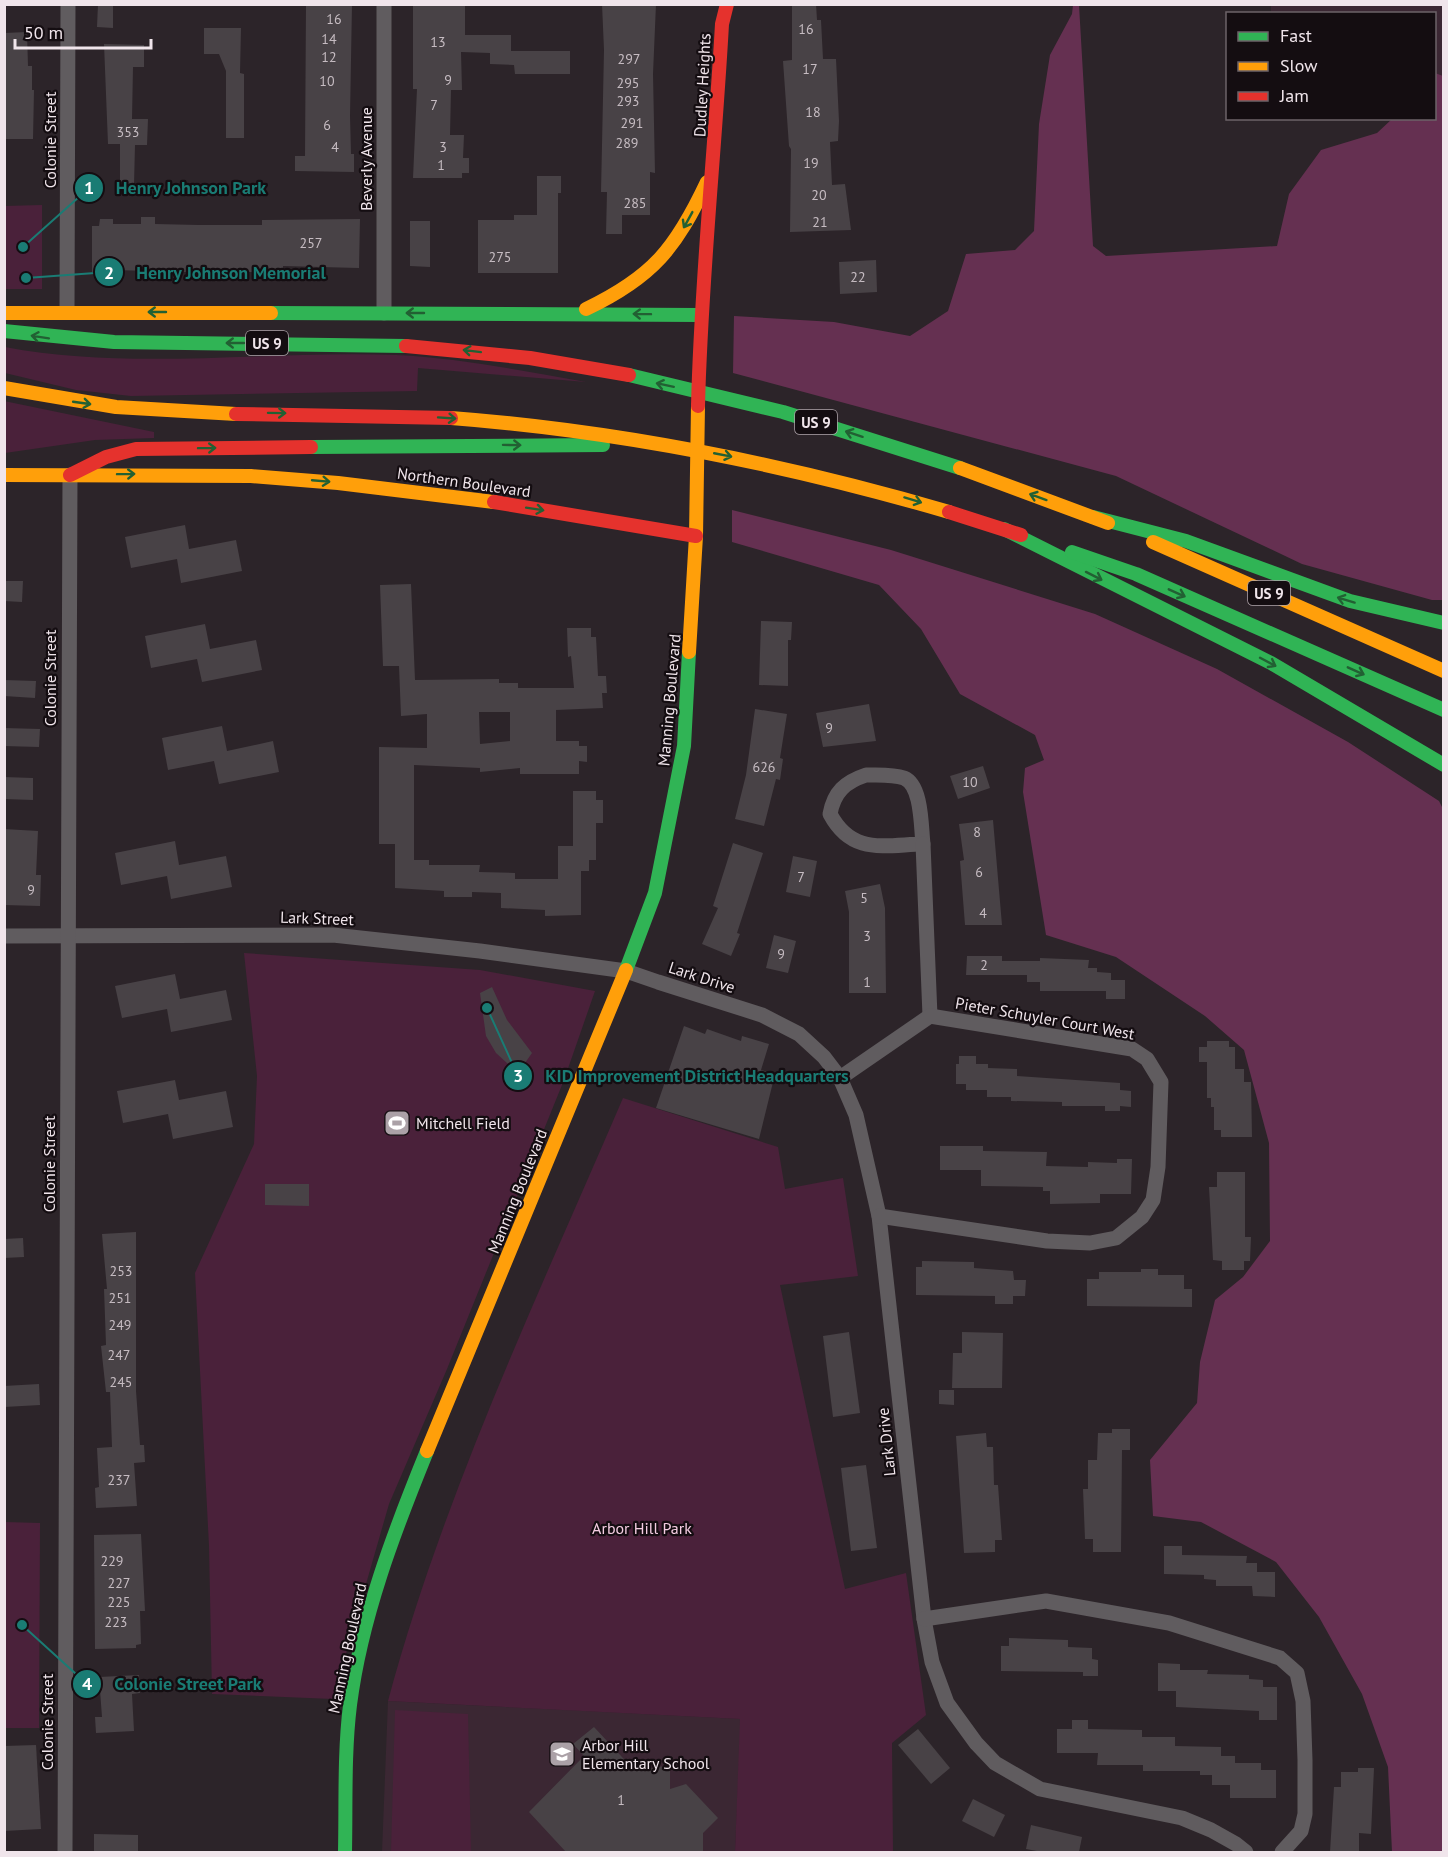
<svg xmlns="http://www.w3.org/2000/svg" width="1448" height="1857" font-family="'PT Sans',sans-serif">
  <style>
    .built { fill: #3b2733 }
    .green { fill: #4a213a }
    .forest { fill: #653051 }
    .building { fill: #484246; fill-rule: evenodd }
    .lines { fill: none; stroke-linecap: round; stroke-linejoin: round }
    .street { stroke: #605c5f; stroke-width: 15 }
    .fast { stroke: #30b455; stroke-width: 14 }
    .slow { stroke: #ff9f0a; stroke-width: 14 }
    .jam { stroke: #e5322d; stroke-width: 14 }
    .oneway { stroke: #226033 }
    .labels { text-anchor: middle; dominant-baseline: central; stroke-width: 4.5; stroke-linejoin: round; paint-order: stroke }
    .number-label { font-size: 14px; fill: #c6bcc2 }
    .shield { fill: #140d11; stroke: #aea4aa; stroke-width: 1.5 }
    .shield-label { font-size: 15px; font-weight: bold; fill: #f0e5eb }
    .street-label { font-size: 16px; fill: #f0e5eb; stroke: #140d11 }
    .poi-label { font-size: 16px; fill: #f0e5eb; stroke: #140d11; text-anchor: start }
    .park-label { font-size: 16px; fill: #f4cde2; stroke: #140d11 }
    .leader { fill: none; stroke: #1a7c74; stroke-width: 2 }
    .callout-dot { fill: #1a7c74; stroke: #140d11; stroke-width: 2 }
    .mark-label { font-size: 18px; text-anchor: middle; font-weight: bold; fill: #fff }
    .callout-label { font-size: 18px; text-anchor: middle; font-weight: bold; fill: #1a7c74; stroke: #140d11; stroke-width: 4.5; stroke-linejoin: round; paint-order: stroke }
  </style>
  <rect width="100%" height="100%" fill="#2c2429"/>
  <g class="built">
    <polygon points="1271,5 1443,5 1443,96 1435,97 1434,14 1271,14"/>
    <polygon points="388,1701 741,1719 735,1852 382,1852"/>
  </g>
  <g class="green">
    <polygon points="42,205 42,289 5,289 5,206"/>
    <path d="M5,347c125,24 264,3 391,8 64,3 127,16 190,27l-168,-14 -1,23 -286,5 -55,-6 -71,-17z"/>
    <polygon points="4,401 154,432 154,438 95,440 5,453"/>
    <polygon points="244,953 480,970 595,991 564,1080 447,1369 389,1504 333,1699 212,1694 209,1546 195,1273 254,1144 257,1076"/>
    <path d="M623,1098l155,49 7,42 58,-11 15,98 -78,9 65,304 61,-16 20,142 -34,28 1,109h-158l5,-133 -352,-18c56,-208 150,-405 235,-603z"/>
    <polygon points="5,1522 40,1523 39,1728 5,1728"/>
    <polygon points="395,1710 468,1714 471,1852 391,1852"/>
  </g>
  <g class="forest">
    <polygon points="1073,5 1079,5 1093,246 1106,256 1277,246 1289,194 1321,150 1377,133 1392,119 1434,118 1435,73 1443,76 1443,600 1432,600 1302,564 1116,476 733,373 734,316 834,322 910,336 948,311 966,254 1015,250 1034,231 1039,124 1050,55 1072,14"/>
    <polygon points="732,510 891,550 1095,614 1217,669 1348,742 1439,801 1443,809 1443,1852 1392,1852 1388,1767 1362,1694 1319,1617 1276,1562 1201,1522 1153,1516 1150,1460 1197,1403 1200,1362 1215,1300 1243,1277 1270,1241 1269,1143 1244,1050 1205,1016 1116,957 1046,935 1023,792 1025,768 1044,760 1035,735 960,694 921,629 879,585 732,542"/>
  </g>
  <g class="building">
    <polygon points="98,4 113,4 113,28 97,27"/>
    <polygon points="306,4 352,4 350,116 351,154 354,154 354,172 295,171 295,156 305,156"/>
    <polygon points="413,4 465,4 465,35 511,35 511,51 570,51 570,74 515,74 514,65 490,64 490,53 461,52 462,90 451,90 450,135 464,135 463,158 469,158 469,173 462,173 462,178 413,178 417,89 413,89"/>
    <polygon points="602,4 656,4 653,74 655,173 650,172 650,215 622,215 622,234 606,234 607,192 601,192 604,50"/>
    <polygon points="792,4 816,4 817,20 821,20 823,59 836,59 839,121 838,141 830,142 832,185 845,184 851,230 790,232 791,149 789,146 783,61 792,60"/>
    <polygon points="204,28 241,28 240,73 244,74 244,138 226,138 226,71 219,54 204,54"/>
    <polygon points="27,32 28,66 32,66 32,90 34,90 33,139 4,139 4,33"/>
    <polygon points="104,44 144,45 144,67 133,67 132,119 148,119 147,145 135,145 134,185 120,185 120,144 108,144"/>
    <polygon points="537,176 561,176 561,193 558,193 558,273 478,273 478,220 514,220 514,215 537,215"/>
    <polygon points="141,217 155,217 155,224 199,225 262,225 262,220 360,219 359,268 283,266 283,273 190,270 190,272 113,270 113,272 92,272 92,226 99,226 100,219 113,219 113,224 141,224"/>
    <polygon points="410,221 430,221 430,267 410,266"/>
    <polygon points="876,260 877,292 840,294 839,262"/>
    <polygon points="185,525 189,549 236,540 242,571 181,583 177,559 131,568 125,537"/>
    <polygon points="4,581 23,581 22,602 4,601"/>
    <path d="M411,584l4,96 84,-1v4h19v5h56l-3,-32 -3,1 -1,-29h24v9h5l2,39h8l1,17h-5l1,15 -47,2v31h23v5h8v16l-8,-1v13h-59v-6l-40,4v-4l-66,-3v95h15v5h51l-1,7 36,1v6h43v-33h15v-55h23v9h7v23h-7v37h-7v11h-8v44l-36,1v-6l-44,-2v-15l-29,-1v5h-28v-6l-49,-3v-44h-16v-97l48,1v-34l-26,2 -2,-50h-16l-3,-81zM479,712h31v29l-30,3z"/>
    <polygon points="761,621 792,622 791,640 788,640 788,686 759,685"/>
    <polygon points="205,624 210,649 256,640 262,670 202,682 197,659 151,668 145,636"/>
    <polygon points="4,680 36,681 35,698 4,696"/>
    <polygon points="869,704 876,741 823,747 816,713"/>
    <polygon points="755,709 787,714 780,758 783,759 780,780 776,779 764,826 735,819 746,775"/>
    <polygon points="222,726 227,751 273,741 279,772 219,784 214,761 168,770 162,738"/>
    <polygon points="4,728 40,729 39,747 4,746"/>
    <polygon points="983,766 990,788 958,799 950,776"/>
    <polygon points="4,777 33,778 33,800 4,799"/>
    <polygon points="993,820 1002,925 965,925 960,861 964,860 959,824"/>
    <polygon points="4,829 38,831 36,875 41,875 40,906 4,905"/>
    <polygon points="175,841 179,865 226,856 232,887 171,899 167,876 121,885 115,853"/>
    <polygon points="733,843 763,853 737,933 740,934 731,956 702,944 718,908 713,906"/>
    <polygon points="793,856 817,861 810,897 786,892"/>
    <polygon points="880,884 885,908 886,993 849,993 849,912 845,891"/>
    <polygon points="774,935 796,941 788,973 766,968"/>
    <polygon points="967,956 1002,956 1002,961 1040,961 1040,958 1089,960 1088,968 1097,968 1097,972 1111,973 1111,980 1125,980 1125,999 1106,999 1106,991 1040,991 1040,982 1027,982 1027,975 966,975"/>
    <polygon points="175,974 180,999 226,990 232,1020 171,1032 167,1009 122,1018 115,986"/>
    <polygon points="492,987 507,1020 532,1053 518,1073 496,1053 486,1036 480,993"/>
    <polygon points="684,1026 705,1034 707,1029 741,1041 742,1036 769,1044 761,1070 775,1074 759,1139 656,1108"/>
    <polygon points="1207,1041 1229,1041 1229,1047 1235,1047 1235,1069 1244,1069 1244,1082 1251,1082 1252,1137 1221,1137 1221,1130 1214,1130 1214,1107 1211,1107 1211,1098 1207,1098 1207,1062 1199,1062 1199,1047 1207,1047"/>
    <polygon points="959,1056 976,1056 976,1064 988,1064 988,1068 1017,1069 1017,1076 1120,1083 1120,1090 1131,1091 1131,1107 1120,1106 1120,1111 1105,1111 1105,1106 1062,1106 1062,1102 1011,1101 1011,1097 987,1097 987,1090 966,1090 966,1084 956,1084 956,1064 959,1064"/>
    <polygon points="175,1080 179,1100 226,1091 233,1127 173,1139 168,1114 123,1123 117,1091"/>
    <polygon points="940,1146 983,1146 983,1151 1047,1152 1046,1166 1088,1167 1088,1162 1117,1163 1117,1159 1132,1159 1131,1194 1100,1194 1100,1203 1050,1204 1050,1191 1043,1191 1043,1187 981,1186 981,1170 940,1170"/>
    <polygon points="1217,1172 1245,1172 1245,1237 1251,1237 1250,1261 1244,1261 1244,1270 1222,1270 1222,1261 1213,1260 1209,1187 1217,1187"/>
    <polygon points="265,1184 309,1184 309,1206 265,1205"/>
    <polygon points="136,1232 136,1391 140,1445 144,1445 145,1462 134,1463 137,1506 96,1508 95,1488 99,1487 97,1448 112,1447 110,1392 106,1392 101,1346 106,1345 104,1289 107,1289 102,1234"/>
    <polygon points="23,1238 24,1257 4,1258 4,1239"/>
    <polygon points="922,1261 974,1262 974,1268 1013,1271 1014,1280 1026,1280 1025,1296 1013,1296 1013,1304 995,1304 995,1296 916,1295 916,1267 922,1267"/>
    <polygon points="1141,1269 1158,1269 1158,1275 1184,1275 1184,1289 1192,1289 1192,1307 1087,1306 1087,1279 1099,1279 1099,1272 1141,1272"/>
    <polygon points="849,1332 860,1413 833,1417 823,1336"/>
    <polygon points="962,1332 1003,1333 1002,1388 952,1388 953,1353 962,1353"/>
    <polygon points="39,1384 40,1405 4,1407 4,1386"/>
    <polygon points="939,1390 954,1390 954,1405 939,1404"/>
    <polygon points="1112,1429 1130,1429 1130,1450 1122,1450 1121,1552 1093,1552 1093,1539 1085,1539 1083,1489 1088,1489 1088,1460 1097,1460 1098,1433 1112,1433"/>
    <polygon points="986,1433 987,1447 993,1447 994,1485 998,1485 1002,1540 995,1540 995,1552 964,1553 956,1436"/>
    <polygon points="866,1465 877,1548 851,1551 841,1468"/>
    <polygon points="141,1534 145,1611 140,1611 141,1644 136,1645 136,1648 95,1649 94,1535"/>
    <polygon points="1164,1546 1182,1546 1182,1555 1247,1556 1246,1563 1257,1563 1257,1572 1275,1572 1275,1597 1253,1596 1252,1586 1216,1586 1216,1580 1204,1579 1204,1575 1164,1574"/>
    <polygon points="1009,1638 1068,1640 1068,1647 1092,1648 1092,1659 1098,1660 1098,1676 1083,1676 1083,1672 1001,1671 1001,1646 1009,1646"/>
    <polygon points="1158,1663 1180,1664 1180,1670 1208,1670 1207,1674 1249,1675 1249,1679 1263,1680 1263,1687 1277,1687 1277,1720 1259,1720 1259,1711 1176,1707 1176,1691 1158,1691"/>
    <polygon points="139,1675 140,1693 132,1694 134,1731 96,1733 95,1717 102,1717 99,1677"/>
    <polygon points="1072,1720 1088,1720 1088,1729 1142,1730 1142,1737 1175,1737 1175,1746 1221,1747 1221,1756 1235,1756 1235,1763 1261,1763 1261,1770 1276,1770 1276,1798 1230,1798 1230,1785 1212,1785 1212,1775 1200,1775 1200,1771 1143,1771 1143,1765 1097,1765 1098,1753 1057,1753 1057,1729 1072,1729"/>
    <polygon points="594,1727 635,1771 670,1765 670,1789 686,1784 718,1818 703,1833 703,1852 566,1852 529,1812 584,1756 573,1744"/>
    <polygon points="918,1729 950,1768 931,1784 898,1745"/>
    <polygon points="36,1745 41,1829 4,1831 4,1746"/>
    <polygon points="1358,1768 1374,1768 1371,1834 1359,1833 1359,1852 1330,1852 1334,1787 1341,1787 1341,1772 1358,1772"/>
    <polygon points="973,1799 1005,1815 994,1837 962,1821"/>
    <polygon points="1031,1825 1082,1837 1079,1852 1042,1852 1026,1849"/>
    <polygon points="94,1834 138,1835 138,1852 94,1852"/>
  </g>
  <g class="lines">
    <g class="street">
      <polyline points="384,4 384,313"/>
      <polyline points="67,311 68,4"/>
      <path d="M866,775c12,0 27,-1 38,3 18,7 17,49 19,66 -40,1 -71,11 -93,-30 4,-22 15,-32 36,-39z"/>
      <polyline points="923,844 930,1016"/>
      <polyline points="4,936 333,935 480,951 626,971 658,982 762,1015 799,1034 824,1057 840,1078 856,1115 879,1216 924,1619 932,1662 947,1703 976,1743 995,1763 1040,1789 1182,1818 1211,1830 1236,1844 1246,1852"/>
      <polyline points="840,1078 930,1016 1132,1049 1147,1059 1161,1082 1158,1167 1153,1200 1142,1217 1116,1238 1090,1243 1047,1241 879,1216"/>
      <polyline points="924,1619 1046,1601 1169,1623 1280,1658 1297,1673 1303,1701 1305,1760 1305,1814 1301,1831 1282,1852"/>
      <polyline points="65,1852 70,475"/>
    </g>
    <g class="fast">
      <polyline points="271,313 700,315"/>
      <polyline points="4,331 114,342 406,346"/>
      <polyline points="629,375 783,412 960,468"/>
      <polyline points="311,447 603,445"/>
      <polyline points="1093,517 1186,541 1350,601 1444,623"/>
      <polyline points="1004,529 1271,663 1444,765"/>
      <polyline points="1072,552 1136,574 1444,710"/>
      <polyline points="626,970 655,893 684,746 689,652"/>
      <path d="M345,1852c1,-49 -1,-98 5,-147 11,-87 44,-173 77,-254"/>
    </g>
    <g class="slow">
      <path d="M586,309c67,-32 90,-61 121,-127"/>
      <polyline points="4,313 271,313"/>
      <polyline points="4,388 116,407 236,414"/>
      <path d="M451,418c170,13 334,46 498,94"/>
      <polyline points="960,468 1108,523"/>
      <polyline points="4,475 251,476 338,483 494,502"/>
      <polyline points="1153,542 1444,671"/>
      <polyline points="689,652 696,536 698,406"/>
      <polyline points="427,1451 626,970"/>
    </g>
    <g class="jam">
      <polyline points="406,346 530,358 629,375"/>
      <path d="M698,406c3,-128 17,-255 24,-382l5,-20"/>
      <polyline points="236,414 451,418"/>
      <polyline points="70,475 106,457 136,449 311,447"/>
      <polyline points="494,502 696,536"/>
      <polyline points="949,512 1021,535"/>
    </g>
  </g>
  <defs><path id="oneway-shaft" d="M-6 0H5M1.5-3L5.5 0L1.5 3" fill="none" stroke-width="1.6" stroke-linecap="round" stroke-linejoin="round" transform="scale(1.5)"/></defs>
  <g class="oneway">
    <use href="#oneway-shaft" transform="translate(688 220) rotate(119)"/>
    <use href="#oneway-shaft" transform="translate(157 312) rotate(-180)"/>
    <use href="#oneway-shaft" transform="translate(415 313) rotate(-180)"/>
    <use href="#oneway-shaft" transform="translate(642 314) rotate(-179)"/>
    <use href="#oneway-shaft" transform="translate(40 337) rotate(-171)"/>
    <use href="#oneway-shaft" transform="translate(235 343) rotate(180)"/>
    <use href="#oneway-shaft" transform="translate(472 351) rotate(-173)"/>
    <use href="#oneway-shaft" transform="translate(665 385) rotate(-168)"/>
    <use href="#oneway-shaft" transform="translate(82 403) rotate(8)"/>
    <use href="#oneway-shaft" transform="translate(277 413) rotate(1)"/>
    <use href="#oneway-shaft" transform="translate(447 418) rotate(4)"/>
    <use href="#oneway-shaft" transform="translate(854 434) rotate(-162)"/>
    <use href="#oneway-shaft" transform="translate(512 445) rotate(1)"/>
    <use href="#oneway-shaft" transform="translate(207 448) rotate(-1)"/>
    <use href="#oneway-shaft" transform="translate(723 455) rotate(11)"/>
    <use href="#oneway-shaft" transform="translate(126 474) rotate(-1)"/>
    <use href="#oneway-shaft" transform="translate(321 481) rotate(5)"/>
    <use href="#oneway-shaft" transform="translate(1038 497) rotate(-160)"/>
    <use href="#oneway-shaft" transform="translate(913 500) rotate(17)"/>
    <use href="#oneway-shaft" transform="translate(535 509) rotate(9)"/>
    <use href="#oneway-shaft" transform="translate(1094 576) rotate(27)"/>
    <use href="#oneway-shaft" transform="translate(1177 593) rotate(24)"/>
    <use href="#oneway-shaft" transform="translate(1346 600) rotate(-163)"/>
    <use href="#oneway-shaft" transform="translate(1268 662) rotate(28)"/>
    <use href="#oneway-shaft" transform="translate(1356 671) rotate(24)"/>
  </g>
  <defs>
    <g id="stadium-square" transform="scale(1.35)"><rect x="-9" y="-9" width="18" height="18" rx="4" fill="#aba1a7" stroke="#140d11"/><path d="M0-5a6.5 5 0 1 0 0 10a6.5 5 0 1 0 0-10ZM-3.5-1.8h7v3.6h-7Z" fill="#fff"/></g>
    <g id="school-square" transform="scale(1.35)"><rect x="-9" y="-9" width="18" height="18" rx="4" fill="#aba1a7" stroke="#140d11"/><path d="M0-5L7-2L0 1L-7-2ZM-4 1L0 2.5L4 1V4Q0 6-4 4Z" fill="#fff"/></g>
  </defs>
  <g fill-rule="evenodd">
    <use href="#stadium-square" x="397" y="1123"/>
    <use href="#school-square" x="562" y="1754"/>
  </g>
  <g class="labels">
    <g class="number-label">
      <text x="334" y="19">16</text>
      <text x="806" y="29">16</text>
      <text x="329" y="39">14</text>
      <text x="438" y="42">13</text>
      <text x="329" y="57">12</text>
      <text x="629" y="59">297</text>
      <text x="810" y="69">17</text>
      <text x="448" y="80">9</text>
      <text x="327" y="81">10</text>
      <text x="628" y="83">295</text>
      <text x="628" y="101">293</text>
      <text x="434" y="105">7</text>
      <text x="813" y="112">18</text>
      <text x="632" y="123">291</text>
      <text x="327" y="125">6</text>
      <text x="128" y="132">353</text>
      <text x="627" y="143">289</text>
      <text x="335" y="147">4</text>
      <text x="443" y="147">3</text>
      <text x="811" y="163">19</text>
      <text x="441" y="165">1</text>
      <text x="819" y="195">20</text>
      <text x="635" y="203">285</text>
      <text x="820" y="222">21</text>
      <text x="311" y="243">257</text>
      <text x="500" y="257">275</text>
      <text x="858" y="277">22</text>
      <text x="829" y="728">9</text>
      <text x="764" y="767">626</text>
      <text x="970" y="782">10</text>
      <text x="977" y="832">8</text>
      <text x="979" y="872">6</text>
      <text x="801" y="877">7</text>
      <text x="31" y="890">9</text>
      <text x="864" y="898">5</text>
      <text x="983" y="913">4</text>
      <text x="867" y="936">3</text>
      <text x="781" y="954">9</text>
      <text x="984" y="965">2</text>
      <text x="867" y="982">1</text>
      <text x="121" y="1271">253</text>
      <text x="120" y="1298">251</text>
      <text x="120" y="1325">249</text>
      <text x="119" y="1355">247</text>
      <text x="121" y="1382">245</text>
      <text x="119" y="1480">237</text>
      <text x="112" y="1561">229</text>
      <text x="119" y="1583">227</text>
      <text x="119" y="1602">225</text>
      <text x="116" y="1622">223</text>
      <text x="621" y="1800">1</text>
    </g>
    <g class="shield">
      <rect x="246" y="331" width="42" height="24" rx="4.5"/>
      <rect x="795" y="410" width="42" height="24" rx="4.5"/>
      <rect x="1248" y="581" width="42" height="24" rx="4.5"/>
    </g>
    <g class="shield-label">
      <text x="267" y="343">US 9</text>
      <text x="816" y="422">US 9</text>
      <text x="1269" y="593">US 9</text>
    </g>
    <g class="street-label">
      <text transform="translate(702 85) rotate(-87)">Dudley Heights</text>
      <text transform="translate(50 140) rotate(-90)">Colonie Street</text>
      <text transform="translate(366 159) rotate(-90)">Beverly Avenue</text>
      <text transform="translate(464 482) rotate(8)">Northern Boulevard</text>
      <text transform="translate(50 678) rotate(-90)">Colonie Street</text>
      <text transform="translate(669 700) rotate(-85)">Manning Boulevard</text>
      <text transform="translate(317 918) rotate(2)">Lark Street</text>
      <text transform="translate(702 977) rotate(18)">Lark Drive</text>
      <text transform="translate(1045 1018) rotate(10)">Pieter Schuyler Court West</text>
      <text transform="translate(49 1164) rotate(-90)">Colonie Street</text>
      <text transform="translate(517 1191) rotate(-68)">Manning Boulevard</text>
      <text transform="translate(886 1442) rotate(-96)">Lark Drive</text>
      <text transform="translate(347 1648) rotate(-78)">Manning Boulevard</text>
      <text transform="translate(47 1722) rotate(-90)">Colonie Street</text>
    </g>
    <g class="poi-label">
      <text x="416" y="1123">Mitchell Field</text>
      <text x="582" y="1745">Arbor Hill<tspan x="582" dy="18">Elementary School</tspan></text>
    </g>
    <g class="park-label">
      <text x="642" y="1528">Arbor Hill Park</text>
    </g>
  </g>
  <path class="leader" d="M23 247L89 188M26 278L109 272M487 1008L518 1076M22 1625L87 1684"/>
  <g class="callout-dot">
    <circle cx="23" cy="247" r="6"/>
    <circle cx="26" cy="278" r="6"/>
    <circle cx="487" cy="1008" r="6"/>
    <circle cx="22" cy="1625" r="6"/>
    <circle cx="89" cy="188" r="15"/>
    <circle cx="109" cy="272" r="15"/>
    <circle cx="518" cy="1076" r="15"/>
    <circle cx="87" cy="1684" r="15"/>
  </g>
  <g class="mark-label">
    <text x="89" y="194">1</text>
    <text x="109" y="279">2</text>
    <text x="518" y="1082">3</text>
    <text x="87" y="1690">4</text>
  </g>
  <g class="callout-label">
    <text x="191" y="194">Henry Johnson Park</text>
    <text x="231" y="279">Henry Johnson Memorial</text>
    <text x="697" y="1082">KID Improvement District Headquarters</text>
    <text x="188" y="1690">Colonie Street Park</text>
  </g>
  <rect width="1448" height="1857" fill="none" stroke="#f0e5eb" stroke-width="12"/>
  <rect x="1226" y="12" width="210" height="108" fill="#140d11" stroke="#6c6368" stroke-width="1.5"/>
  <rect x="1238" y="32" width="30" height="9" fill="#30b455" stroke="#6c6368" stroke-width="1.5"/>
  <text x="1280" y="42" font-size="18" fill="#f0e5eb">Fast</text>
  <rect x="1238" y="62" width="30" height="9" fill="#ff9f0a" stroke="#6c6368" stroke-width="1.5"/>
  <text x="1280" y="72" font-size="18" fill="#f0e5eb">Slow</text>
  <rect x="1238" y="92" width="30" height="9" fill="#e5322d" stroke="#6c6368" stroke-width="1.5"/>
  <text x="1280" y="102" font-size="18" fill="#f0e5eb">Jam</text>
  <path d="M15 39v9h136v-9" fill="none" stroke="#f0e5eb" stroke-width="3"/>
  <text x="24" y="39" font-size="18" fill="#f0e5eb" stroke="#140d11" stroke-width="4.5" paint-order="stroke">50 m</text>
</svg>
